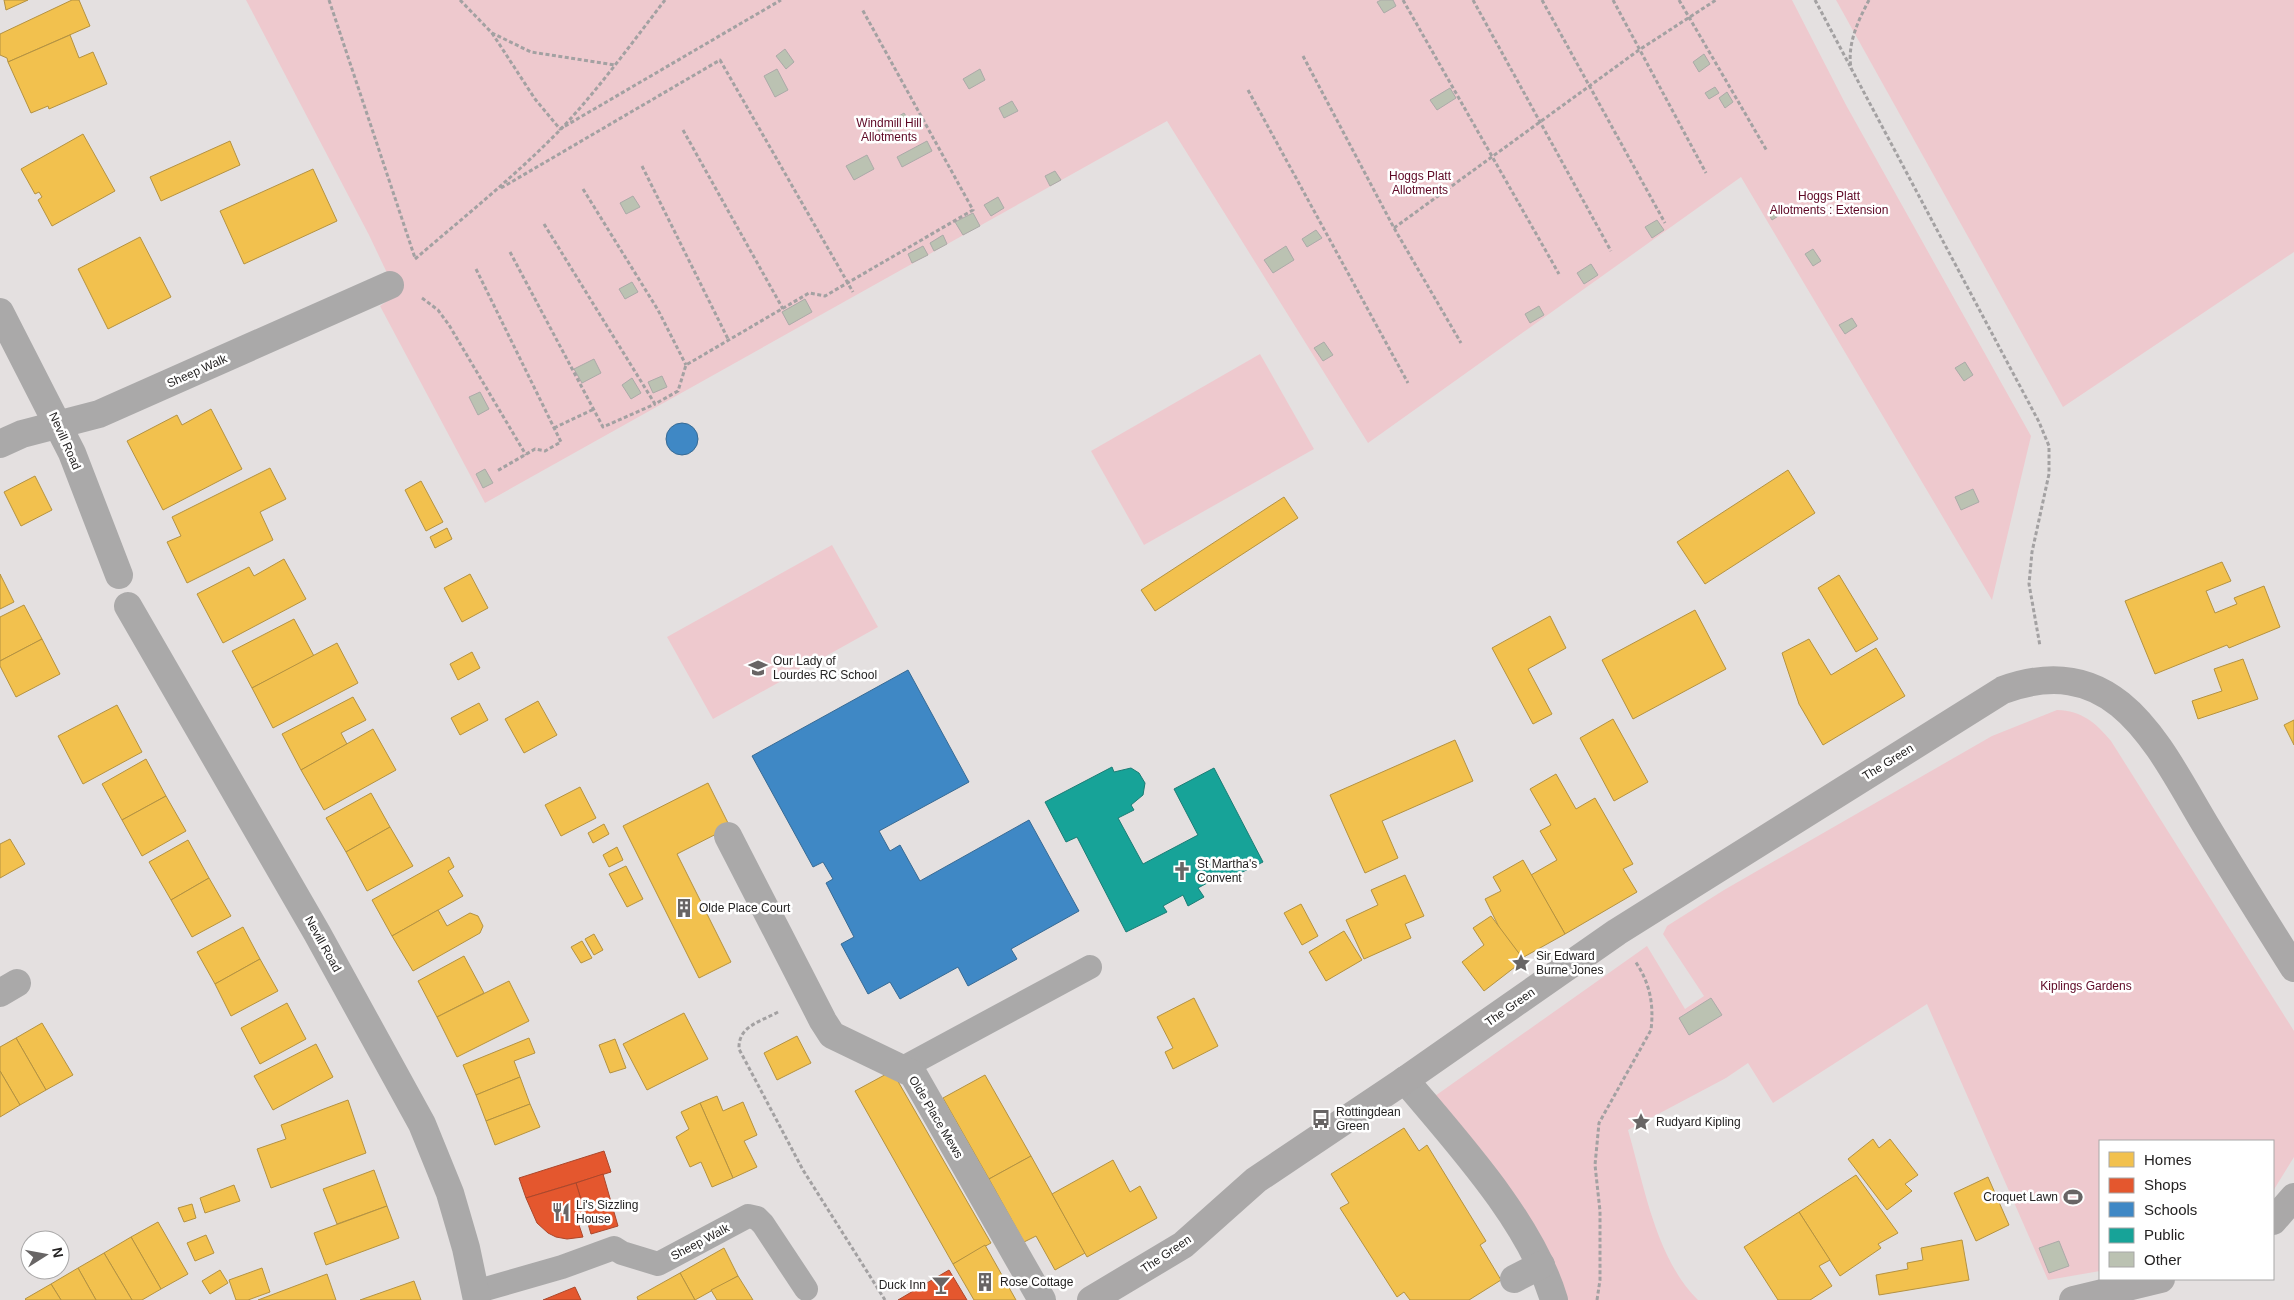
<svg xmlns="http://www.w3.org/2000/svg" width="2294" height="1300" font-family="Arial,sans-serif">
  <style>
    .green { fill: #eec9ce }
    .homes { fill: #f2c14e; stroke: #b49241 }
    .shops { fill: #e4572e; stroke: #ab472b }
    .schools { fill: #3f88c5; stroke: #376a94 }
    .public { fill: #17a398; stroke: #1b7d75 }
    .building { fill: #bbc2b2; stroke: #abaaa8 }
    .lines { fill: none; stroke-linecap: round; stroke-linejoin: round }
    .path { stroke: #a3a1a2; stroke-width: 3; stroke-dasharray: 4 2.5; stroke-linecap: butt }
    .lane { stroke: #aaa9a9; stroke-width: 24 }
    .street { stroke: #aaa9a9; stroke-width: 28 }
    .secondary { stroke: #aaa8a8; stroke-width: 28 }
    .labels { text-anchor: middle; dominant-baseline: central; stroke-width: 5; stroke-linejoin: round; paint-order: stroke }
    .park-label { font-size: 12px; fill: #5d0724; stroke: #fff }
    .street-label { font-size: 12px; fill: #252323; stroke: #fff }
    .poi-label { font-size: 12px; fill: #252323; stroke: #fff; text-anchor: start }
  </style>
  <rect width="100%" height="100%" fill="#e4e0e0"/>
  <g class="green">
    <polygon points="246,0 1792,0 1846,105 2031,436 1992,600 1741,177 1368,443 1167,121 485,503 380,306 397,294 369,235"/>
    <polygon points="1836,0 2294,0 2294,252 2063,407"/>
    <polygon points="1260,354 1314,449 1144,545 1091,451"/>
    <polygon points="832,545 878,627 713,719 667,637"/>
    <path d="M2057,710c25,1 38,12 54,31l183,290v126l-21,34v-50h-173v130l-52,9 -121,-276 -154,99 -25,-40 -22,15 -98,52c16,55 28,129 70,170h-132l-131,-204 212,-150 38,63 19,-13 -41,-62 4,-8 57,-36 268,-154z"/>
  </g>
  <g class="homes">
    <polygon points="4,0 28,0 6,10"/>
    <polygon points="72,0 79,0 90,26 8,62 7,58 0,55 0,34"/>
    <polygon points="70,35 79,58 93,52 107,84 49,109 48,106 31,113 8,62"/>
    <polygon points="83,134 115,191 52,226 38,200 42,197 39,192 35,194 21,169"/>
    <polygon points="230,141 240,165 161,201 150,177"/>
    <polygon points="313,169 337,221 244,264 220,211"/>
    <polygon points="140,237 171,297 108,329 78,269"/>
    <polygon points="211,409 242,469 163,510 127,441 177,415 182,425"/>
    <polygon points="270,468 286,499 260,512 273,540 187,583 167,542 181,536 172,517"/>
    <polygon points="1788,470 1815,513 1705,584 1677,542"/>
    <polygon points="35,476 52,510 21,526 4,492"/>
    <polygon points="421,481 443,522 426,531 405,490"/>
    <polygon points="1284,497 1298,518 1155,611 1141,590"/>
    <polygon points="447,528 452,539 435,548 430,537"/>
    <polygon points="284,559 306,599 223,643 197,594 249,567 254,576"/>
    <polygon points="2222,562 2231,581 2206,591 2215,613 2237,604 2234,598 2264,586 2280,627 2229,648 2227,645 2155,674 2125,601"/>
    <polygon points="0,574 14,602 0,609"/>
    <polygon points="470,574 488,608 462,622 444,588"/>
    <polygon points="1839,575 1878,639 1856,652 1818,588"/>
    <polygon points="24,605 42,639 0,661 0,617"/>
    <polygon points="1695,610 1726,669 1633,719 1602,660"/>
    <polygon points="1550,616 1566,648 1528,669 1552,714 1533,724 1492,648"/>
    <polygon points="294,619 314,656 252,688 232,651"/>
    <polygon points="42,639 60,674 16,697 0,666 0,661"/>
    <polygon points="1809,639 1831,675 1876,648 1905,696 1823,745 1799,704 1782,653"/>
    <polygon points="337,643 358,683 273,728 252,688"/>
    <polygon points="472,652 480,668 458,680 450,664"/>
    <polygon points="2243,659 2258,699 2198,719 2192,701 2222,691 2214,669"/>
    <polygon points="353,697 366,720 341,733 347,744 301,770 282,734"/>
    <polygon points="538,701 557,735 524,753 505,719"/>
    <polygon points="479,703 488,720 460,735 451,718"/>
    <polygon points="117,705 142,752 83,784 58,736"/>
    <polygon points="1613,719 1648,782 1614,801 1580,738"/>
    <polygon points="2294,720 2294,745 2284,725"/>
    <polygon points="373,729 396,770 324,810 301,770"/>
    <polygon points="1455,740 1473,781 1382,821 1398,858 1365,873 1330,795"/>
    <polygon points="146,759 166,796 122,820 102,784"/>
    <polygon points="1556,774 1576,809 1595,798 1633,864 1623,869 1637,892 1565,934 1531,875 1557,860 1540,831 1551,825 1530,789"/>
    <polygon points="708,783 730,827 677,854 731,962 699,978 623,826"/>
    <polygon points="580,787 596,818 561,836 545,805"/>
    <polygon points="371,793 390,827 346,852 326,818"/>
    <polygon points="166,796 186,831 142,856 122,820"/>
    <polygon points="604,824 609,834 593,843 588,833"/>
    <polygon points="390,827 413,866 367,891 346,852"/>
    <polygon points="10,839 25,864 0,878 0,844"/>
    <polygon points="188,840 209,878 171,900 149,862"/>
    <polygon points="617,847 623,860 609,867 603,855"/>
    <polygon points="449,857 454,867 448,871 463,896 392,936 372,900"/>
    <polygon points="1523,860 1565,934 1522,958 1501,931 1485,899 1501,891 1493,877"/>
    <polygon points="626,866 643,899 627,907 609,874"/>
    <polygon points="1405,875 1424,916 1405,924 1411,938 1364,959 1346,920 1378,905 1371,890"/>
    <polygon points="209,878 231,916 192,937 171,900"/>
    <polygon points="1301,904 1318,936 1302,945 1284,913"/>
    <polygon points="438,910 447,926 470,913 478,916 483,926 480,933 413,971 392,936"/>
    <polygon points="1491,916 1524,960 1484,991 1462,962 1484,945 1473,928"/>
    <polygon points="243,927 260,959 215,984 197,952"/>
    <polygon points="1344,931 1362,960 1326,981 1309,952"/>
    <polygon points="594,934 603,950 594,955 585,939"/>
    <polygon points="582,941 592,958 581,963 571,947"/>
    <polygon points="464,956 484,993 437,1017 418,981"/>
    <polygon points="260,959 278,991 231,1016 215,984"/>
    <polygon points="509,981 529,1021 457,1057 437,1017"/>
    <polygon points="1194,998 1218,1046 1173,1069 1165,1052 1173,1048 1157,1017"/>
    <polygon points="287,1003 306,1039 260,1064 241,1028"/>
    <polygon points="684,1013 708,1059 647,1090 623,1044"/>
    <polygon points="42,1023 73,1075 46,1090 16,1038"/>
    <polygon points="797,1036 811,1063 777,1080 764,1053"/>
    <polygon points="16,1038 46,1090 20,1105 0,1071 0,1047"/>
    <polygon points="529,1038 535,1053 514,1061 520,1077 476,1095 463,1065"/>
    <polygon points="615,1039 626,1068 610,1073 599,1045"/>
    <polygon points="316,1044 333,1077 273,1110 254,1076"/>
    <polygon points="0,1071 20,1105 0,1117"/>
    <polygon points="892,1071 991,1243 953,1264 855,1091"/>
    <polygon points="985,1075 1031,1156 989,1179 943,1098"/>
    <polygon points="520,1077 530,1104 486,1121 476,1095"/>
    <polygon points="717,1096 723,1111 743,1102 757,1135 744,1141 757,1167 733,1178 700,1103"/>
    <polygon points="348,1100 366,1153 271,1188 257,1149 286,1139 281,1125"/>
    <polygon points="700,1103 733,1178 712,1187 701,1162 690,1167 676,1137 689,1129 681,1112"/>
    <polygon points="530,1104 540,1127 495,1145 486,1121"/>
    <polygon points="1404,1128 1419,1151 1427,1145 1486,1241 1480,1245 1501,1280 1469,1300 1410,1300 1404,1292 1397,1297 1340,1208 1349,1203 1331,1174"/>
    <polygon points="1873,1139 1879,1148 1890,1139 1918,1175 1905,1184 1912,1191 1887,1210 1848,1159"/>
    <polygon points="1031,1156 1085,1253 1055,1270 1036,1236 1024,1242 989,1179"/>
    <polygon points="1113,1160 1130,1192 1140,1186 1157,1218 1087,1257 1052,1194"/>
    <polygon points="374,1170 387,1206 337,1224 323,1189"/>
    <polygon points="1856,1175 1898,1233 1878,1244 1881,1248 1840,1276 1799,1212"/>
    <polygon points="1988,1177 2009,1225 1976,1241 1954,1193"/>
    <polygon points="234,1185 240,1201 205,1213 200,1198"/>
    <polygon points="192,1204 196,1218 184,1222 178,1208"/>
    <polygon points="387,1206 399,1238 326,1265 314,1233"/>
    <polygon points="1799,1212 1830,1260 1819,1266 1832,1286 1810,1300 1778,1300 1744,1247"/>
    <polygon points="158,1222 188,1274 161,1289 131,1237"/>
    <polygon points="206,1235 214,1253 195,1261 187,1243"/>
    <polygon points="131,1237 161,1289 142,1300 132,1300 104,1253"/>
    <polygon points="1962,1240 1969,1280 1879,1295 1876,1275 1908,1269 1907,1263 1923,1260 1921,1248"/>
    <polygon points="985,1245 1016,1300 974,1300 953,1264"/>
    <polygon points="724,1248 738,1276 695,1300 680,1273"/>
    <polygon points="104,1253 132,1300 96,1300 78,1268"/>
    <polygon points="78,1268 96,1300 61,1300 51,1284"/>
    <polygon points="262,1268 270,1292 248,1300 236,1300 229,1280"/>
    <polygon points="220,1270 228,1283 210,1294 202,1281"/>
    <polygon points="680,1273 695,1300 638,1300 637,1297"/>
    <polygon points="327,1274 336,1300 258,1300"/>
    <polygon points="738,1276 753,1300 717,1300 711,1290"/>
    <polygon points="414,1281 421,1300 360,1300"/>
    <polygon points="51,1284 61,1300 26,1300 25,1299"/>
  </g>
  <g class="shops">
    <polygon points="604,1151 611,1172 526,1198 519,1178"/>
    <polygon points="603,1174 618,1226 591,1234 576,1183"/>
    <polygon points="576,1183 587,1219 578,1222 583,1237 567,1239 556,1237 548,1233 537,1223 526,1198"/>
    <polygon points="949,1270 967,1300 898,1300"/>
    <polygon points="575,1287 581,1300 543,1300"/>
  </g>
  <g class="schools">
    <circle cx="682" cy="439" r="16"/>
    <polygon points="908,670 969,782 879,831 890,851 900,845 920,881 1029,820 1079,911 1011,949 1017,959 968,986 958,967 900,999 890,982 868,994 841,944 854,937 826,883 833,879 823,862 813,867 752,756"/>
  </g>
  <polygon class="public" points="1112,767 1114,772 1131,768 1139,773 1145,783 1143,795 1131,805 1134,810 1118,818 1143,864 1198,835 1174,789 1214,768 1263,862 1222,882 1220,876 1198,888 1204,897 1188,906 1183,895 1163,906 1167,912 1126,932 1077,837 1066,842 1045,802"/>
  <g class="building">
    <polygon points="1381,0 1393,0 1396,6 1384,13 1377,2"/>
    <polygon points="785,49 794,62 786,69 776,56"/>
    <polygon points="1704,54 1710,64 1699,72 1693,62"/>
    <polygon points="777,69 788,90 775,97 764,76"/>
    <polygon points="980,69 985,80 969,89 963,79"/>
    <polygon points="1715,87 1719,93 1709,99 1705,93"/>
    <polygon points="1450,88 1456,98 1437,110 1430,100"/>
    <polygon points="1727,92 1733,102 1725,108 1719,98"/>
    <polygon points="1012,101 1018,111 1004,118 999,108"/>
    <polygon points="904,113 910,122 896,130 891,121"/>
    <polygon points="888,125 892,131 882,137 878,130"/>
    <polygon points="927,141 932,151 902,167 897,157"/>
    <polygon points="867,155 874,169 854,180 846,166"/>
    <polygon points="1055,171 1061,180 1050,186 1045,176"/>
    <polygon points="633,196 640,207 626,214 620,203"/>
    <polygon points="998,197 1004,208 991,216 984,205"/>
    <polygon points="1779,207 1783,213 1772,220 1768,213"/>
    <polygon points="973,213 980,226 963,235 955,222"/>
    <polygon points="1657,220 1664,230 1652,238 1645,227"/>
    <polygon points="1316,230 1322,238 1307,247 1302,239"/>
    <polygon points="943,235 947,244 934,251 930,243"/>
    <polygon points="923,246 928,255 912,263 908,254"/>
    <polygon points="1286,246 1294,260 1273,273 1264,260"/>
    <polygon points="1813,249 1821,261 1813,266 1805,254"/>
    <polygon points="1591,264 1598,275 1584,284 1577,273"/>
    <polygon points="632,282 638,292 625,299 619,289"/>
    <polygon points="805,299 812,312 789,325 782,312"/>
    <polygon points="1539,306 1544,315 1530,323 1525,314"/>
    <polygon points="1852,318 1857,326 1845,334 1839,325"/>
    <polygon points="1324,342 1333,355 1323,361 1314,348"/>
    <polygon points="594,359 601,373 582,383 574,369"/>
    <polygon points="1965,362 1973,375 1964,381 1955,368"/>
    <polygon points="662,376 667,387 653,393 648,382"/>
    <polygon points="632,378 641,393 631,399 622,385"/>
    <polygon points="480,392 489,409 478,415 469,397"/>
    <polygon points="485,469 493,483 483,488 476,474"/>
    <polygon points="1973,489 1979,502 1961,510 1955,497"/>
    <polygon points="1711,998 1722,1015 1689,1035 1679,1018"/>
    <polygon points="2059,1241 2069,1266 2049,1273 2039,1248"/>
  </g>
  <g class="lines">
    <g class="path">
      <polyline points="329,0 415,258"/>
      <polyline points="460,0 492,33 531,52 615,65"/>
      <polyline points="1403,0 1559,274"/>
      <polyline points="1473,0 1611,251"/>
      <polyline points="1542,0 1665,223"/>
      <polyline points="1613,0 1706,173"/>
      <polyline points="1679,0 1767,151"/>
      <polyline points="1815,0 1850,66"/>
      <path d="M1869,0c-11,21 -22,44 -18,68l188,354 10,24v28l-17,78 -3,32 11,62"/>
      <polyline points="492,33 535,99 560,129 781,0"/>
      <polyline points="1303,56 1394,228 1461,343"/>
      <polyline points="1248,90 1408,383"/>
      <polyline points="683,130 783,309"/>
      <polyline points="642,166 729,341"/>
      <polyline points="501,188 720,60 853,292"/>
      <polyline points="583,189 658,310 686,365"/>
      <polyline points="544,224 655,404 678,391 686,365 809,293 825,296 973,210 862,9"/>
      <polyline points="1394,228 1639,50 1716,0"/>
      <polyline points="510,252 603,427 655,404"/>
      <path d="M415,259c49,-42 99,-82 145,-129 38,-40 71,-86 105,-130"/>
      <polyline points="476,269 561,442 545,451 535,449 497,471"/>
      <polyline points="422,298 438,310 449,325 526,455"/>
      <polyline points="554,428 594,409"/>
      <path d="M778,1012c-18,10 -40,14 -39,37l64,121 82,130"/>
      <path d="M1597,1300l3,-20v-69l-5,-46 4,-42 52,-93c3,-26 -1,-47 -16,-69"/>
    </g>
    <g class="lane">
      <polyline points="901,1069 1090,967"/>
      <polyline points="475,1292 562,1267 614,1248 622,1253 658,1264 748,1216 757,1218 763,1224 806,1289"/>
    </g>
    <g class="street">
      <polyline points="0,312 72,453 119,575"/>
      <polyline points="0,444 22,434 99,414 390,285"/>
      <polyline points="128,606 317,933 422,1124 450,1193 466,1248 477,1300"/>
      <polyline points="728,836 823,1021 832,1035 913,1074 1042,1300"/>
      <polyline points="0,993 17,983"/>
      <path d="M1405,1080c52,62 126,142 149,220"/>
      <polyline points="1514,1279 1541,1265"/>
    </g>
    <g class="secondary">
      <polyline points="2273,1221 2294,1197"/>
      <path d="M1091,1300l92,-55 73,-65 149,-100 212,-148 386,-242c115,-42 156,58 205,139 28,47 57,93 86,139"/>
      <polyline points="2073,1300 2161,1279"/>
    </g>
  </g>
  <defs>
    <g id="school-bare" transform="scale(1.5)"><path d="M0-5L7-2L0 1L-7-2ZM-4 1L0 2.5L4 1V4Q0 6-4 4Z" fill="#686565" stroke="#fff" stroke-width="2.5" paint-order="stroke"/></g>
    <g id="church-bare" transform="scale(1.5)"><path d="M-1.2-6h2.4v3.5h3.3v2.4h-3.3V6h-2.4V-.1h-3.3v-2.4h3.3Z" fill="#686565" stroke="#fff" stroke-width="2.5" paint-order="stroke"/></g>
    <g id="building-bare" transform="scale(1.5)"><path d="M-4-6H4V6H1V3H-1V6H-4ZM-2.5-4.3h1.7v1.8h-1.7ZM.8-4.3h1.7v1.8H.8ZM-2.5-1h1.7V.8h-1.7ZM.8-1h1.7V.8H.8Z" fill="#686565" stroke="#fff" stroke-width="2.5" paint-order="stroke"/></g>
    <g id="sight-bare" transform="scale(1.5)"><path d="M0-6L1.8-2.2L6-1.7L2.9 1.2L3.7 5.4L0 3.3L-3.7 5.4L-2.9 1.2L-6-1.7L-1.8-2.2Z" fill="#686565" stroke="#fff" stroke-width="2.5" paint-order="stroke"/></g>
    <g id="bus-bare" transform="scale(1.5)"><path d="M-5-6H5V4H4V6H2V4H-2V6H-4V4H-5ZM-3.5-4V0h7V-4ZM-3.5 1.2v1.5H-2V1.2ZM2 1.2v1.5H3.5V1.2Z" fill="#686565" stroke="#fff" stroke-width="2.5" paint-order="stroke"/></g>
    <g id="stadium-bare" transform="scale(1.5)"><path d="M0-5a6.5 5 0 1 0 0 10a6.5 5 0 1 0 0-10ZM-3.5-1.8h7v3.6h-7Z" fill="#686565" stroke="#fff" stroke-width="2.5" paint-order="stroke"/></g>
    <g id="restaurant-bare" transform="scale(1.5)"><path d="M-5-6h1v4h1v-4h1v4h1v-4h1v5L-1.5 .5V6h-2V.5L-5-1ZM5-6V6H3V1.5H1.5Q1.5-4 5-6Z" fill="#686565" stroke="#fff" stroke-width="2.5" paint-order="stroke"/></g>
    <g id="bar-bare" transform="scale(1.5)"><path d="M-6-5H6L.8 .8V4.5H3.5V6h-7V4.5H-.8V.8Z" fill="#686565" stroke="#fff" stroke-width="2.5" paint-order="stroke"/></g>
  </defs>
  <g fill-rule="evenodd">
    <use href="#school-bare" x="758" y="668"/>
    <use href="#church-bare" x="1182" y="871"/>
    <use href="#building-bare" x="684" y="908"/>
    <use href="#sight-bare" x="1521" y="963"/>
    <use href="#bus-bare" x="1321" y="1119"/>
    <use href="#sight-bare" x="1641" y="1122"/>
    <use href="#stadium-bare" x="2073" y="1197"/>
    <use href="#restaurant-bare" x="561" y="1212"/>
    <use href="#building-bare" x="985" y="1282"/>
    <use href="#bar-bare" x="941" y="1285"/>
  </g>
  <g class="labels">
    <g class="park-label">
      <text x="889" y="123">Windmill Hill<tspan x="889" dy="14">Allotments</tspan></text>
      <text x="1420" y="176">Hoggs Platt<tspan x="1420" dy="14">Allotments</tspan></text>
      <text x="1829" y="196">Hoggs Platt<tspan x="1829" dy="14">Allotments : Extension</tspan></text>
      <text x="2086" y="986">Kiplings Gardens</text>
    </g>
    <g class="street-label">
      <text transform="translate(197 371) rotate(-24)">Sheep Walk</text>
      <text transform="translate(65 441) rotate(66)">Nevill Road</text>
      <text transform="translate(1888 762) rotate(-32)">The Green</text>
      <text transform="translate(323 944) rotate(61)">Nevill Road</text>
      <text transform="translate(1510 1007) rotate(-35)">The Green</text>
      <text transform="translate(936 1117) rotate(59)">Olde Place Mews</text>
      <text transform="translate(700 1242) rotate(-28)">Sheep Walk</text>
      <text transform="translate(1166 1254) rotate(-34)">The Green</text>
    </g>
    <g class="poi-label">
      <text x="773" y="661">Our Lady of<tspan x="773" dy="14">Lourdes RC School</tspan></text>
      <text x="1197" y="864">St Martha's<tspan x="1197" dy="14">Convent</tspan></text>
      <text x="699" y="908">Olde Place Court</text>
      <text x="1536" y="956">Sir Edward<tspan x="1536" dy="14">Burne Jones</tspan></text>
      <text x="1336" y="1112">Rottingdean<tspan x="1336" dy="14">Green</tspan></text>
      <text x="1656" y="1122">Rudyard Kipling</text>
      <text x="2058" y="1197" text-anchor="end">Croquet Lawn</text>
      <text x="576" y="1205">Li's Sizzling<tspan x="576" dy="14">House</tspan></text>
      <text x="1000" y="1282">Rose Cottage</text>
      <text x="926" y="1285" text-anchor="end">Duck Inn</text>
    </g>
  </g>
  <rect x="2099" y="1140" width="175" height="140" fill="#ffffff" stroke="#a8a7a7"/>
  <rect x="2109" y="1152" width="25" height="15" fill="#f2c14e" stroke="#a8a7a7"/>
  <text x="2144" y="1165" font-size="15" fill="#252323">Homes</text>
  <rect x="2109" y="1178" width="25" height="15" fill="#e4572e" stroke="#a8a7a7"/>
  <text x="2144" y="1190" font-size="15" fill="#252323">Shops</text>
  <rect x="2109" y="1202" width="25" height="15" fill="#3f88c5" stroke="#a8a7a7"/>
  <text x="2144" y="1215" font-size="15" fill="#252323">Schools</text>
  <rect x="2109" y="1228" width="25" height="15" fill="#17a398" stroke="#a8a7a7"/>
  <text x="2144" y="1240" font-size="15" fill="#252323">Public</text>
  <rect x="2109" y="1252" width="25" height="15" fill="#bbc2b2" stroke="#a8a7a7"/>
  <text x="2144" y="1265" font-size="15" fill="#252323">Other</text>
  <g transform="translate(45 1255) rotate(79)"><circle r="24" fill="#ffffff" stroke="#a8a7a7"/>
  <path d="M0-4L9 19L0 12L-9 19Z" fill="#686565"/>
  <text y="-8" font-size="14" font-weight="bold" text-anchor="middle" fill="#252323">N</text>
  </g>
</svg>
